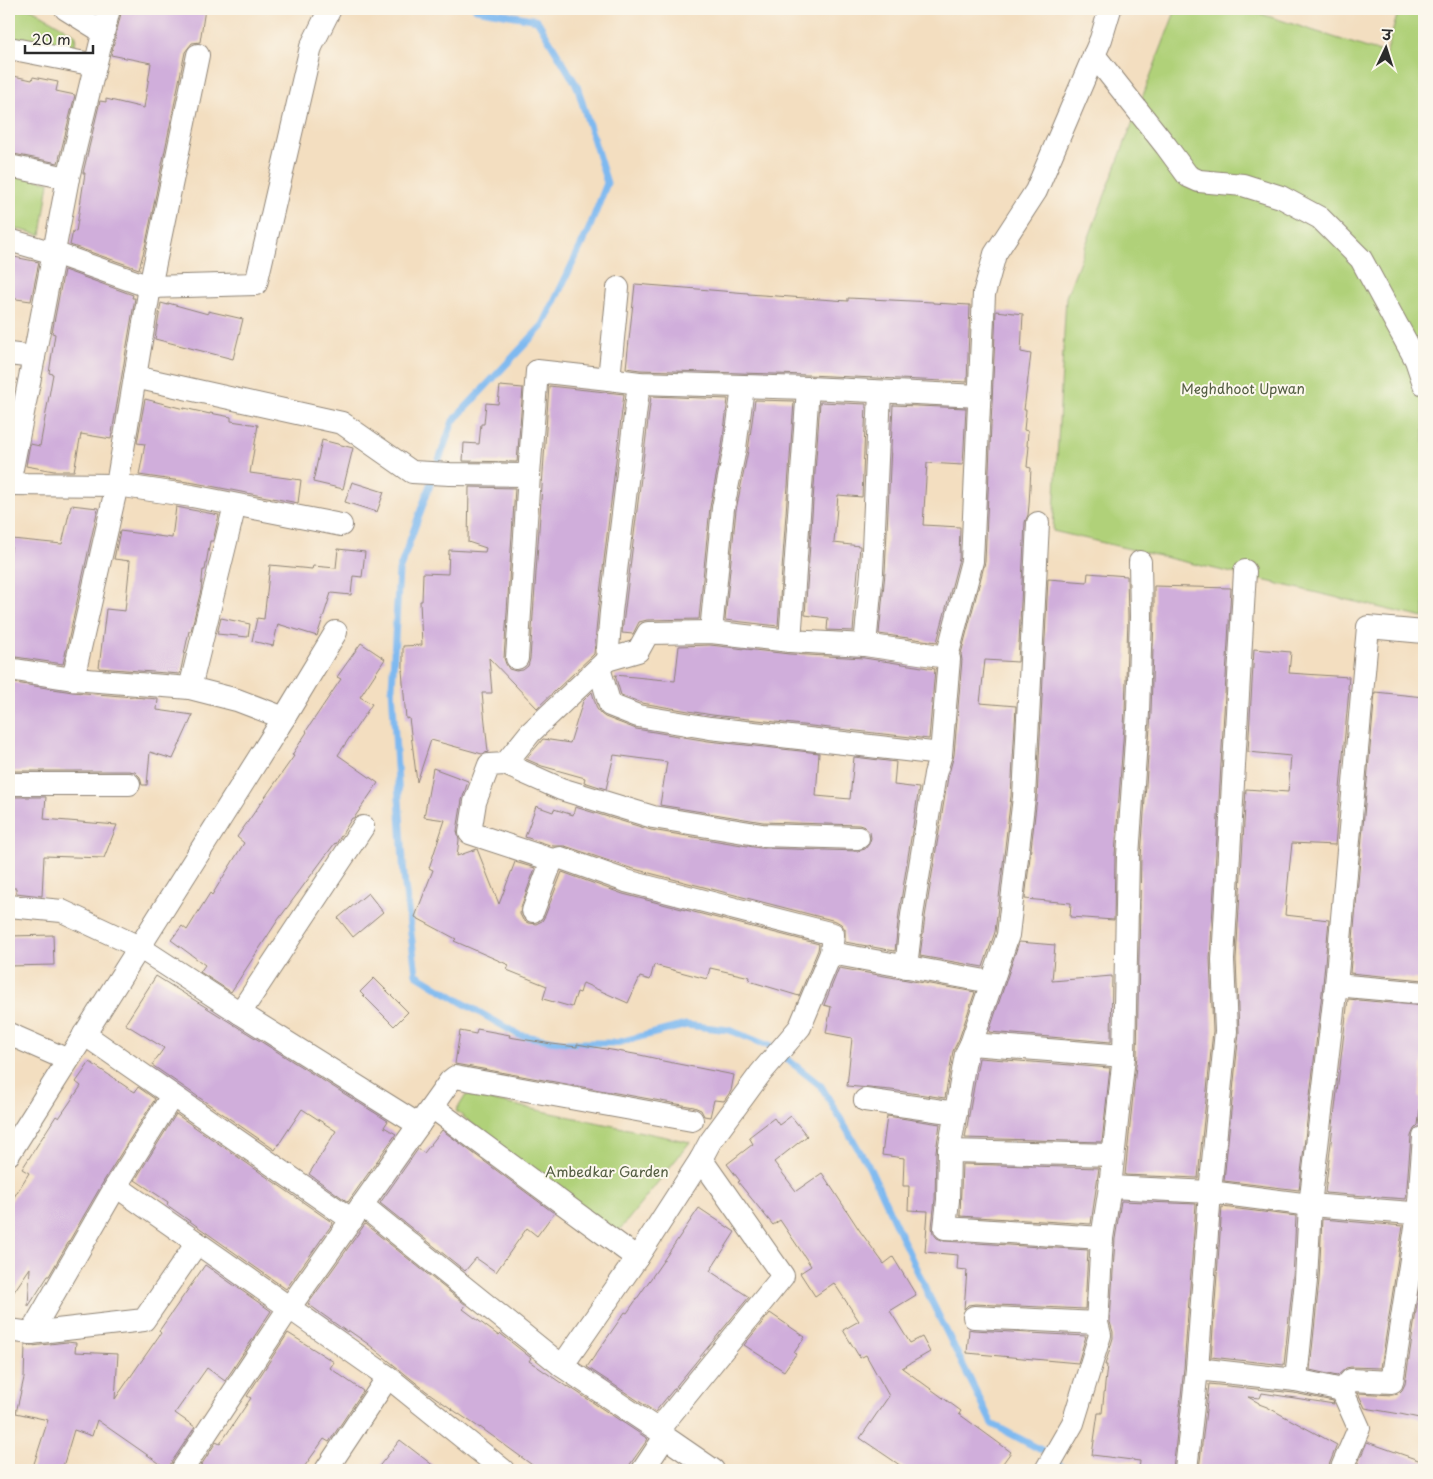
<svg xmlns="http://www.w3.org/2000/svg" width="1433" height="1479" font-family="'Playpen Sans','Playpen Sans Deva',sans-serif">
  <style>
    .park { fill: #b0d179; stroke: #6e7e52 }
    .lines { fill: none; stroke-linecap: round; stroke-linejoin: round }
    .stream { stroke: #7eb9f0; stroke-width: 7 }
    .building { fill: #d0aedb }
    .minor-casing { stroke: #8f8476; stroke-width: 24 }
    .minor { stroke: #fff; stroke-width: 22 }
    .labels { text-anchor: middle; dominant-baseline: central; stroke-width: 4; stroke-linejoin: round; paint-order: stroke }
    .park-label { font-size: 14px; fill: #535d42; stroke: #fbf7ec }
  </style>
  <rect width="100%" height="100%" fill="#fbf7ec"/>
  <filter id="ink" filterUnits="userSpaceOnUse"><feTurbulence type="fractalNoise" baseFrequency=".02" numOctaves="2"/><feDisplacementMap in="SourceGraphic" scale="10" xChannelSelector="R" yChannelSelector="G"/><feConvolveMatrix kernelMatrix="1 2 1 2 8 2 1 2 1" color-interpolation-filters="sRGB"/></filter>
  <filter id="wash" filterUnits="userSpaceOnUse"><feTurbulence type="fractalNoise" baseFrequency=".0096" numOctaves="4" result="noise"/><feDisplacementMap in="SourceGraphic" scale="20" xChannelSelector="R" yChannelSelector="G"/><feGaussianBlur stdDeviation="1.12" result="paint"/><feColorMatrix in="noise" values="0 0 0 0 0 0 0 0 0 0 0 0 0 0 0 0 0 1.4 0 .05"/><feComposite in="paint" operator="in"/></filter>
  <g filter="url(#wash)">
    <rect width="100%" height="100%" fill="#f3dec0"/>
    <g class="park">
      <polygon points="9,9 32,9 76,35 74,55 9,40"/>
      <polygon points="1176,9 1246,9 1386,54 1399,9 1424,9 1424,618 1053,531 1066,297"/>
      <polygon points="9,175 49,182 41,235 9,227"/>
      <polygon points="466,1095 690,1142 615,1236 456,1111"/>
    </g>
    <g class="lines">
      <polyline class="stream" points="476,9 537,20 577,86 607,183 589,229 543,325 453,421 399,571 392,688 404,877 416,974 463,1003 519,1035 565,1043 616,1043 686,1025 729,1030 772,1047 821,1086 869,1167 929,1296 992,1424 1045,1452 1065,1470"/>
    </g>
    <g id="blocks">
      <g class="building">
        <polygon points="122,9 205,9 200,42 192,43 185,52 146,243 139,269 70,245 73,231 76,232 85,173 83,173 100,101 106,102 106,99 144,108 151,63 111,55"/>
        <polygon points="9,75 32,80 33,77 58,82 56,91 75,95 58,163 9,153"/>
        <polygon points="9,256 39,262 31,301 9,298"/>
        <polygon points="64,270 133,295 132,298 135,298 111,439 81,434 74,471 54,471 26,466 30,444 40,446 53,374 49,373 55,334 52,333"/>
        <polygon points="635,284 748,293 748,294 848,301 848,298 933,302 933,303 970,305 967,382 808,375 640,370 626,368"/>
        <polygon points="161,303 168,305 168,303 208,314 208,311 243,319 233,359 155,339"/>
        <polygon points="996,311 1023,314 1021,352 1031,354 1024,410 1026,410 1024,430 1028,431 1027,446 1029,446 1027,467 1031,468 1029,505 1028,515 1025,522 1018,662 985,660 980,703 1016,706 1011,796 995,932 983,967 920,956 925,917 948,777 954,755 962,660 961,654 985,562"/>
        <polygon points="500,386 523,388 517,462 463,461 464,443 479,444 481,424 484,424 486,403 498,404"/>
        <polygon points="549,386 624,394 598,610 594,654 537,708 489,658 492,693 482,693 488,752 482,754 431,740 417,782 409,718 406,719 402,670 403,671 403,646 422,645 420,601 422,601 423,573 448,574 449,550 485,552 486,548 468,542 469,487 515,488 504,658 506,664 509,669 516,671 523,670 528,666 530,659"/>
        <polygon points="651,396 728,399 722,446 710,507 699,619 647,620 639,622 633,634 622,633"/>
        <polygon points="145,399 184,409 184,408 210,414 210,413 231,417 231,421 258,425 250,473 301,480 298,503 195,483 139,475 145,444 137,443"/>
        <polygon points="755,400 794,401 778,626 725,620 736,510 748,451"/>
        <polygon points="820,402 866,404 862,497 838,495 834,543 860,546 853,631 827,630 828,618 805,615"/>
        <polygon points="893,405 966,408 963,465 927,463 923,525 960,527 959,559 937,642 879,634 885,573"/>
        <polygon points="322,440 353,448 343,489 313,482"/>
        <polygon points="352,482 384,492 377,512 345,502"/>
        <polygon points="71,505 98,508 63,664 9,656 9,567 12,539 62,544"/>
        <polygon points="176,507 219,515 213,541 210,541 205,570 203,570 201,590 191,631 189,631 180,674 99,668 106,609 125,611 130,561 114,559 120,531 172,538"/>
        <polygon points="338,549 365,552 362,577 353,576 351,595 331,593 317,636 278,624 273,646 252,641 257,618 264,619 270,565 312,569 313,566 336,568"/>
        <polygon points="1088,573 1127,576 1128,617 1125,711 1115,855 1114,920 1070,917 1071,903 1025,899 1037,798 1048,579 1087,582"/>
        <polygon points="1154,586 1231,588 1210,959 1213,1031 1198,1178 1125,1175 1137,1056 1141,857 1151,713 1154,617"/>
        <polygon points="221,618 250,624 248,637 217,634"/>
        <polygon points="361,643 385,659 360,697 372,704 338,755 378,783 354,818 352,818 336,844 335,843 278,920 231,992 200,972 205,965 171,940 182,926 187,930 210,893 212,895 244,843 237,837 294,756 292,755 307,732 306,731 341,679 337,677"/>
        <polygon points="710,645 789,654 864,658 935,669 929,739 712,715 642,703 621,695 615,675 675,681 679,646"/>
        <polygon points="1254,649 1291,652 1289,673 1349,677 1348,689 1349,689 1335,845 1292,843 1289,872 1285,915 1329,920 1323,984 1299,1190 1224,1181 1239,1032 1236,960 1246,789 1288,792 1291,756 1248,752"/>
        <polygon points="9,682 72,692 158,699 157,710 193,715 173,759 150,752 147,785 142,785 140,777 135,772 129,771 9,771"/>
        <polygon points="592,692 597,709 601,714 605,717 636,729 708,741 819,753 816,796 850,799 854,757 896,762 894,785 919,788 899,913 895,951 845,942 845,929 841,924 836,921 630,868 565,846 553,846 525,837 536,806 553,812 554,809 573,815 575,807 651,830 760,848 858,851 865,849 869,844 871,838 870,832 865,827 859,825 763,822 660,805 667,762 614,755 606,789 584,782 585,778 542,766 526,759 543,739 570,743 583,701"/>
        <polygon points="1375,692 1424,697 1424,980 1350,973"/>
        <polygon points="433,768 468,781 462,800 457,831 459,840 457,856 477,849 499,904 515,862 535,868 521,907 520,914 523,920 528,923 536,924 542,921 545,916 562,872 623,894 819,944 818,950 799,996 749,981 750,977 710,968 707,979 654,965 650,980 640,977 628,1003 583,983 580,993 577,992 572,1007 543,999 547,986 507,970 509,965 454,941 456,939 415,917 433,870 429,868 445,820 424,817"/>
        <polygon points="9,797 46,797 44,819 117,825 104,858 44,856 42,896 16,893 16,888 9,888"/>
        <polygon points="368,893 383,912 353,937 338,918"/>
        <polygon points="53,935 54,965 9,966 9,936"/>
        <polygon points="1019,942 1055,945 1052,981 1112,976 1111,1042 989,1032"/>
        <polygon points="839,968 975,992 959,1039 953,1051 945,1098 891,1090 847,1086 852,1038 826,1033 831,1007 824,1005"/>
        <polygon points="156,976 388,1121 384,1127 396,1134 348,1202 309,1174 336,1131 302,1109 275,1150 152,1065 164,1048 125,1024"/>
        <polygon points="374,978 408,1012 394,1026 360,992"/>
        <polygon points="1348,999 1424,1006 1424,1045 1419,1098 1421,1099 1418,1125 1414,1129 1411,1136 1406,1199 1325,1193"/>
        <polygon points="477,1029 510,1035 509,1037 552,1044 577,1047 577,1044 640,1055 658,1059 658,1060 734,1075 731,1091 724,1101 714,1100 710,1117 704,1116 701,1110 694,1107 455,1064 460,1031 476,1034"/>
        <polygon points="979,1058 1110,1068 1102,1142 965,1138"/>
        <polygon points="90,1062 128,1088 135,1092 138,1087 155,1099 105,1179 49,1276 48,1276 28,1307 30,1268 9,1299 9,1205 29,1173 22,1169 56,1116 59,1118 81,1086 76,1082"/>
        <polygon points="176,1114 333,1223 286,1289 167,1205 168,1202 135,1180"/>
        <polygon points="791,1116 807,1136 774,1162 796,1191 822,1173 860,1231 884,1264 893,1257 916,1295 890,1311 910,1343 922,1337 930,1352 902,1368 961,1411 959,1414 1011,1452 998,1470 907,1470 860,1438 889,1396 866,1355 860,1358 843,1330 859,1321 834,1283 815,1296 800,1273 811,1266 780,1220 773,1225 738,1182 740,1181 727,1164 753,1144 749,1137 774,1118 779,1125"/>
        <polygon points="887,1116 940,1124 936,1151 935,1199 932,1227 933,1233 937,1238 944,1241 1088,1250 1085,1309 975,1304 968,1305 964,1309 967,1270 957,1269 958,1255 925,1252 928,1211 908,1210 909,1186 903,1186 904,1158 882,1155"/>
        <polygon points="442,1130 554,1213 537,1236 527,1228 496,1272 476,1258 465,1271 380,1203 418,1149 424,1153"/>
        <polygon points="962,1164 1099,1168 1091,1224 960,1216"/>
        <polygon points="1121,1201 1196,1204 1184,1368 1173,1470 1139,1470 1140,1461 1092,1455 1098,1413 1102,1413 1107,1365 1105,1365 1113,1338 1113,1332 1110,1322 1115,1239"/>
        <polygon points="1222,1207 1296,1216 1293,1279 1284,1365 1211,1357"/>
        <polygon points="699,1208 735,1232 710,1271 749,1297 655,1412 587,1367 625,1312 627,1313 663,1261"/>
        <polygon points="1322,1219 1403,1226 1381,1368 1351,1367 1346,1368 1337,1376 1310,1370 1319,1281"/>
        <polygon points="365,1224 466,1305 463,1309 499,1336 501,1334 531,1358 529,1361 567,1387 568,1386 648,1439 626,1470 539,1470 480,1427 480,1428 456,1412 426,1391 368,1344 348,1330 347,1332 308,1304"/>
        <polygon points="1424,1259 1424,1419 1400,1414 1365,1408 1358,1393 1392,1395 1398,1394 1402,1390 1405,1384"/>
        <polygon points="205,1265 271,1311 225,1381 207,1368 175,1413 195,1427 171,1463 169,1470 97,1420 92,1436 74,1430 62,1470 32,1470 48,1420 16,1413 24,1378 25,1345 32,1346 67,1342 76,1343 75,1352 118,1354 115,1399 161,1333 159,1331"/>
        <polygon points="770,1313 805,1337 794,1353 796,1354 784,1371 744,1345"/>
        <polygon points="969,1329 973,1330 1086,1336 1078,1363 967,1353"/>
        <polygon points="288,1333 334,1362 330,1368 363,1391 329,1442 324,1439 302,1470 198,1470 216,1442 220,1444 251,1398 247,1396"/>
        <polygon points="1209,1384 1294,1393 1333,1401 1334,1404 1262,1393 1260,1398 1248,1397 1259,1403 1259,1404 1267,1407 1337,1445 1329,1465 1328,1470 1199,1470"/>
        <polygon points="400,1440 439,1470 376,1470"/>
        <polygon points="1367,1442 1424,1462 1424,1470 1355,1470"/>
      </g>
    </g>
  </g>
  <g filter="url(#ink)">
    <use href="#blocks" fill-opacity="0" stroke="#8f8476" stroke-width="1"/>
    <g class="lines">
      <g class="minor-casing">
        <g id="minor">
          <polyline points="66,9 103,32"/>
          <polyline points="109,9 68,178 34,357 9,484 117,485 192,496 341,525"/>
          <polyline points="9,48 95,65"/>
          <polyline points="1094,55 1166,146 1188,176 1199,181 1243,185 1281,197 1320,218 1361,259 1416,360 1424,384"/>
          <polyline points="9,166 68,178"/>
          <polyline points="9,240 54,253 150,287 256,284 311,47 330,9"/>
          <polyline points="9,354 34,357"/>
          <polyline points="135,377 342,423 412,472 450,474 529,475"/>
          <polyline points="609,379 618,288"/>
          <polyline points="1038,523 1024,797 1008,935 971,1044 966,1054 949,1151 948,1200 945,1228 1102,1238"/>
          <polyline points="711,632 723,508 735,448 743,387"/>
          <polyline points="790,641 808,388"/>
          <polyline points="865,645 872,572 880,392"/>
          <polyline points="517,658 529,475 537,371 609,379 639,383 808,388 980,396"/>
          <polyline points="607,660 611,612 639,383"/>
          <polyline points="599,668 610,705 638,716 710,728 941,754"/>
          <polyline points="9,669 73,679 190,688 237,700 284,718"/>
          <polyline points="73,679 117,485 150,287 198,55"/>
          <polyline points="190,688 235,505"/>
          <polyline points="505,764 561,789 653,817 762,835 858,838"/>
          <polyline points="9,784 129,784"/>
          <polyline points="9,906 62,911 139,947 240,1013 419,1125"/>
          <polyline points="533,911 552,860"/>
          <polyline points="831,953 991,982"/>
          <polyline points="906,967 912,915 935,774 941,754 949,659 947,657 972,561 984,294 995,254 1036,191 1101,39 1110,9"/>
          <polyline points="1336,985 1424,993"/>
          <polyline points="240,1013 363,827"/>
          <polyline points="9,1034 68,1060"/>
          <polyline points="84,1034 352,1220"/>
          <polyline points="971,1044 1124,1056"/>
          <polyline points="865,1100 956,1113"/>
          <polyline points="432,1107 637,1258"/>
          <polyline points="949,1151 1113,1155"/>
          <polyline points="9,1154 284,718 336,632"/>
          <polyline points="116,1186 388,1377 503,1470"/>
          <polyline points="1110,1187 1210,1192 1310,1205 1424,1214"/>
          <polyline points="362,1205 562,1366 658,1430 665,1437 713,1470"/>
          <polyline points="974,1317 1097,1323"/>
          <polyline points="9,1330 31,1333 144,1320 197,1243"/>
          <polyline points="31,1333 116,1186 172,1096"/>
          <polyline points="562,1366 637,1258 701,1159 710,1142 760,1074 800,1027 831,953 833,934 626,881 561,858 552,860 470,833 475,802 489,765 505,764 530,733 607,660 638,651 648,633 711,632 790,641 865,645 947,657"/>
          <polyline points="1197,1369 1296,1380 1342,1390 1351,1380 1392,1382 1418,1214 1424,1137"/>
          <polyline points="1296,1380 1306,1280 1310,1205 1336,985 1368,627 1424,632"/>
          <polyline points="658,1430 783,1276 701,1159"/>
          <polyline points="182,1470 289,1308 450,1081 455,1077 692,1120"/>
          <polyline points="326,1470 388,1377"/>
          <polyline points="643,1470 665,1437"/>
          <polyline points="1046,1470 1073,1423 1100,1335 1097,1323 1102,1238 1110,1187 1124,1056 1128,856 1138,712 1141,617 1140,562"/>
          <polyline points="1186,1470 1197,1369 1210,1192 1226,1031 1223,960 1245,571"/>
          <polyline points="1341,1470 1359,1428 1342,1390"/>
        </g>
      </g>
      <use href="#minor" class="minor"/>
    </g>
  </g>
  <g class="labels">
    <g class="park-label">
      <text x="1243" y="388">Meghdhoot Upwan</text>
      <text x="607" y="1171">Ambedkar Garden</text>
    </g>
  </g>
  <rect width="1433" height="1479" fill="none" stroke="#fbf7ec" stroke-width="30"/>
  <g transform="translate(1386 48) rotate(4)" stroke="#fbf7ec" stroke-width="4" paint-order="stroke">
  <path d="M0-4L9 19L0 12L-9 19Z" fill="#2b2b2b"/>
  <text y="-8" font-size="14" font-weight="bold" text-anchor="middle" fill="#2b2b2b">उ</text>
  </g>
  <path d="M25 45v8h68v-8" fill="none" stroke="#2b2b2b" stroke-width="2.5"/>
  <text x="32" y="45" font-size="15" fill="#2b2b2b" stroke="#fbf7ec" stroke-width="4" paint-order="stroke">20 m</text>
</svg>
